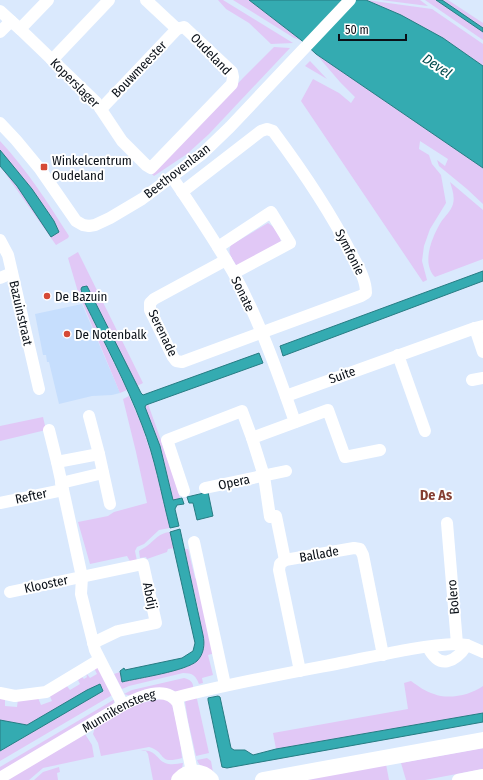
<svg xmlns="http://www.w3.org/2000/svg" width="483" height="780" font-family="'Fira Sans Condensed',sans-serif">
  <style>
    .built { fill: #c6defd }
    .green { fill: #e1c8f6 }
    .water { fill: #34abb1; stroke: #277c83 }
    .lines { fill: none; stroke-linecap: round; stroke-linejoin: round }
    .minor { stroke: #fff; stroke-width: 12 }
    .major { stroke: #fff; stroke-width: 16 }
    .poi-dot { fill: #d54935; stroke: #fff; stroke-width: 1.5 }
    .labels { text-anchor: middle; dominant-baseline: central; stroke-width: 4; stroke-linejoin: round; paint-order: stroke }
    .street-label { font-size: 13px; fill: #0a1018; stroke: #fff }
    .poi-label { font-size: 13px; fill: #0a1018; stroke: #fff; text-anchor: start }
    .water-label { font-size: 14px; font-style: italic; fill: #034c4f; stroke: #fff }
    .neighbourhood-label { font-size: 14px; font-weight: bold; fill: #843d31; stroke: #fff }
  </style>
  <rect width="100%" height="100%" fill="#dae9fd"/>
  <polygon class="built" points="82,304 120,393 112,395 92,396 59,404 49,362 47,362 46,355 43,355 35,314"/>
  <g class="green">
    <polygon points="218,0 223,0 293,43 271,44 249,23 226,9"/>
    <polygon points="233,0 249,0 301,40 294,38"/>
    <polygon points="366,0 432,9 483,44 483,66 443,38 401,15"/>
    <polygon points="381,0 420,0 428,6"/>
    <polygon points="425,0 436,0 483,32 483,40"/>
    <polygon points="442,0 448,0 483,23 483,28"/>
    <polygon points="274,47 290,48 209,134 187,154 154,176 152,174 243,78"/>
    <polygon points="316,54 483,168 483,204 467,189 439,166 437,160 445,166 448,159 420,141 419,149 429,155 432,164 441,175 446,203 430,229 424,246 422,261 427,280 423,282 301,101 313,79 339,93 351,103 355,97 340,82"/>
    <polygon points="310,61 327,79 305,66"/>
    <path d="M0,141c27,29 48,62 69,95l-1,2 -12,7 -56,-79 17,20 34,51 8,-5 -5,-11 -22,-32 -32,-39z"/>
    <path d="M450,182l33,28v49l-48,18c-14,-14 -3,-40 6,-55 4,-6 10,-11 12,-18 2,-8 -1,-15 -3,-22z"/>
    <path d="M268,223c8,5 12,11 13,20l-42,22h-3c-4,-7 -9,-12 -5,-20z"/>
    <polygon points="78,252 143,383 137,386 87,286 82,287 84,301 127,390 120,393 78,292 68,258"/>
    <polygon points="129,396 142,426 154,463 170,528 159,530 144,544 137,547 135,551 137,561 131,563 127,556 90,564 78,522 108,516 114,512 147,503 136,452 123,399"/>
    <polygon points="148,404 177,485 180,499 173,500 160,446 145,407"/>
    <polygon points="43,417 46,430 0,441 0,426"/>
    <path d="M170,532l4,16 -6,1 -1,3 -20,7 -1,-2 -6,1 -1,-7c2,-2 6,-3 8,-5 9,-7 12,-13 23,-14z"/>
    <path d="M184,549h4l7,29 7,5 13,70 -7,2 5,20 -11,3 1,5 -4,1c-3,-8 -6,-11 -16,-11l-54,13 -7,3 -8,-15 6,-2 3,10 62,-14 12,-7 2,-49z"/>
    <polygon points="98,667 114,694 0,761 0,751 103,691 100,684 92,688 27,725 0,720 0,697 5,698 5,706 17,707 18,699 38,698 41,705 52,701 49,694 66,685 70,690 80,684 78,680 82,677 84,679 87,677 86,673 90,678 97,674 94,668"/>
    <path d="M184,678c5,1 10,4 9,10l-16,4 -8,-3 -38,7 -7,-2 8,-4z"/>
    <path d="M411,681c7,5 15,11 23,13 14,6 37,1 49,-8v27l-207,36 -3,-16 135,-24 -4,-26z"/>
    <polygon points="195,696 197,699 209,753 196,756 188,721 185,702 188,698"/>
    <polygon points="115,699 113,705 0,773 0,767"/>
    <path d="M164,699l8,5 8,34 2,20c-25,7 -15,-6 -33,-11l-48,9 -3,-13 -5,-9 2,-7c24,-14 41,-26 69,-28z"/>
    <polygon points="85,734 92,745 94,757 43,768 29,780 6,780"/>
    <polygon points="483,748 483,769 425,780 406,780 401,763"/>
    <path d="M141,751c16,-3 16,12 28,13 5,1 10,-1 14,-1l-1,6 -7,11h-22l-5,-26 -2,-3z"/>
    <path d="M207,758l4,3 2,11c-7,-3 -13,-4 -16,-12z"/>
    <polygon points="386,764 389,780 296,780"/>
    <polygon points="59,767 60,772 57,773 58,780 34,780 43,772"/>
  </g>
  <g class="water">
    <polygon points="249,0 366,0 401,15 443,38 483,66 483,168 316,54 301,40"/>
    <polygon points="436,0 442,0 483,28 483,32"/>
    <polygon points="0,150 32,189 54,221 59,232 51,237 17,186 0,166"/>
    <polygon points="483,271 483,281 283,356 280,346"/>
    <path d="M87,286l54,107 2,2 116,-42 4,10 -117,42 -1,2 15,39 13,54 9,-2 2,6 -7,1 -2,4 4,17 -9,2c-9,-35 -15,-70 -28,-103 -16,-42 -38,-83 -58,-124l-3,-12 1,-2z"/>
    <polygon points="208,492 213,516 197,520 193,503 189,503 187,497"/>
    <path d="M180,529l23,106c2,9 1,19 -6,26 -11,10 -58,17 -75,21l-2,-11 4,-3 1,2 57,-12 11,-7 2,-8 -25,-111z"/>
    <polygon points="100,684 103,691 0,751 0,720 27,725 87,690"/>
    <polygon points="218,696 220,697 231,748 234,750 245,750 253,755 276,749 483,713 483,722 227,768 222,767 208,700 208,698"/>
  </g>
  <g class="lines">
    <g class="minor">
      <polyline points="0,11 11,21"/>
      <polyline points="20,29 96,102 122,141 146,165 151,168 232,84 233,77 232,72 184,27 177,29 146,0"/>
      <polyline points="0,32 11,21 20,29 48,0"/>
      <polyline points="52,60 109,0"/>
      <polyline points="101,109 177,29"/>
      <polyline points="0,123 16,140 40,169 76,221 83,225 89,226 95,225 110,218 142,199 202,154 230,127 350,0"/>
      <path d="M172,177c21,31 42,62 61,95 25,45 45,101 62,150"/>
      <path d="M182,192l79,-61 6,-2 6,2c29,39 56,78 78,122 6,12 15,25 15,40l-5,3 -179,66 -6,-1 -3,-4 -23,-47v-7l4,-4 72,-39"/>
      <polyline points="0,240 8,255 39,389"/>
      <polyline points="218,247 271,212 290,243 234,273"/>
      <polyline points="0,278 12,273"/>
      <polyline points="475,328 483,352"/>
      <polyline points="398,355 425,431"/>
      <polyline points="472,380 483,378"/>
      <polyline points="286,396 475,328 483,326"/>
      <polyline points="89,416 99,454 110,504"/>
      <polyline points="49,430 57,462 82,577 81,594 95,650 123,705"/>
      <polyline points="252,438 328,410 345,457 380,450"/>
      <polyline points="57,462 99,454"/>
      <polyline points="61,483 103,473"/>
      <polyline points="205,488 286,471"/>
      <polyline points="184,491 167,440 242,411 252,438 264,476 270,517"/>
      <polyline points="0,503 63,490"/>
      <polyline points="276,516 285,560"/>
      <polyline points="447,523 457,644 467,645 483,652"/>
      <polyline points="194,542 225,685"/>
      <polyline points="10,592 143,564 156,623 118,631 93,643"/>
      <path d="M428,647c11,23 27,16 39,-2"/>
      <polyline points="300,671 279,570 280,564 285,560 354,548 360,549 363,555 383,655"/>
      <polyline points="0,693 15,696 46,692 99,660"/>
      <path d="M174,698c57,-15 114,-25 172,-36 35,-7 75,-17 111,-18"/>
      <path id="s1" d="M0,778l123,-73c16,-8 43,-21 55,-2l14,69"/>
      <polyline points="458,780 483,775"/>
    </g>
    <g class="major">
      <path d="M179,780c9,-10 23,-10 32,0"/>
      <polyline points="263,780 483,740"/>
    </g>
  </g>
  <g class="poi-dot">
    <rect x="40" y="163" width="8" height="8" rx="2"/>
    <circle cx="47" cy="296" r="4"/>
    <circle cx="67" cy="334" r="4"/>
  </g>
  <g class="labels">
    <g class="street-label">
      <text transform="translate(211 54) rotate(46)">Oudeland</text>
      <text transform="translate(139 69) rotate(-46)">Bouwmeester</text>
      <text transform="translate(75 83) rotate(45)">Koperslager</text>
      <text transform="translate(177 171) rotate(-38)">Beethovenlaan</text>
      <text transform="translate(350 252) rotate(63)">Symfonie</text>
      <text transform="translate(243 294) rotate(64)">Sonate</text>
      <text transform="translate(21 313) rotate(77)">Bazuinstraat</text>
      <text transform="translate(163 333) rotate(64)">Serenade</text>
      <text transform="translate(342 375) rotate(-20)">Suite</text>
      <text transform="translate(234 482) rotate(-12)">Opera</text>
      <text transform="translate(31 496) rotate(-12)">Refter</text>
      <text transform="translate(319 554) rotate(-10)">Ballade</text>
      <text transform="translate(46 584) rotate(-12)">Klooster</text>
      <text transform="translate(150 596) rotate(78)">Abdij</text>
      <text transform="translate(453 597) rotate(-95)">Bolero</text>
      <text stroke="none"><textPath href="#s1" startOffset="137">Munnikensteeg</textPath></text>
    </g>
    <g class="poi-label">
      <text x="52" y="160">Winkelcentrum<tspan x="52" dy="15">Oudeland</tspan></text>
      <text x="55" y="296">De Bazuin</text>
      <text x="75" y="334">De Notenbalk</text>
    </g>
    <g class="water-label">
      <text transform="translate(437 66) rotate(34)">Devel</text>
    </g>
    <g class="neighbourhood-label">
      <text x="436" y="495">De As</text>
    </g>
  </g>
  <path d="M339 34v6h67v-6" fill="none" stroke="#0a1018" stroke-width="2"/>
  <text x="345" y="34" font-size="12" fill="#0a1018" stroke="#ffffff" stroke-width="3" paint-order="stroke">50 m</text>
</svg>
